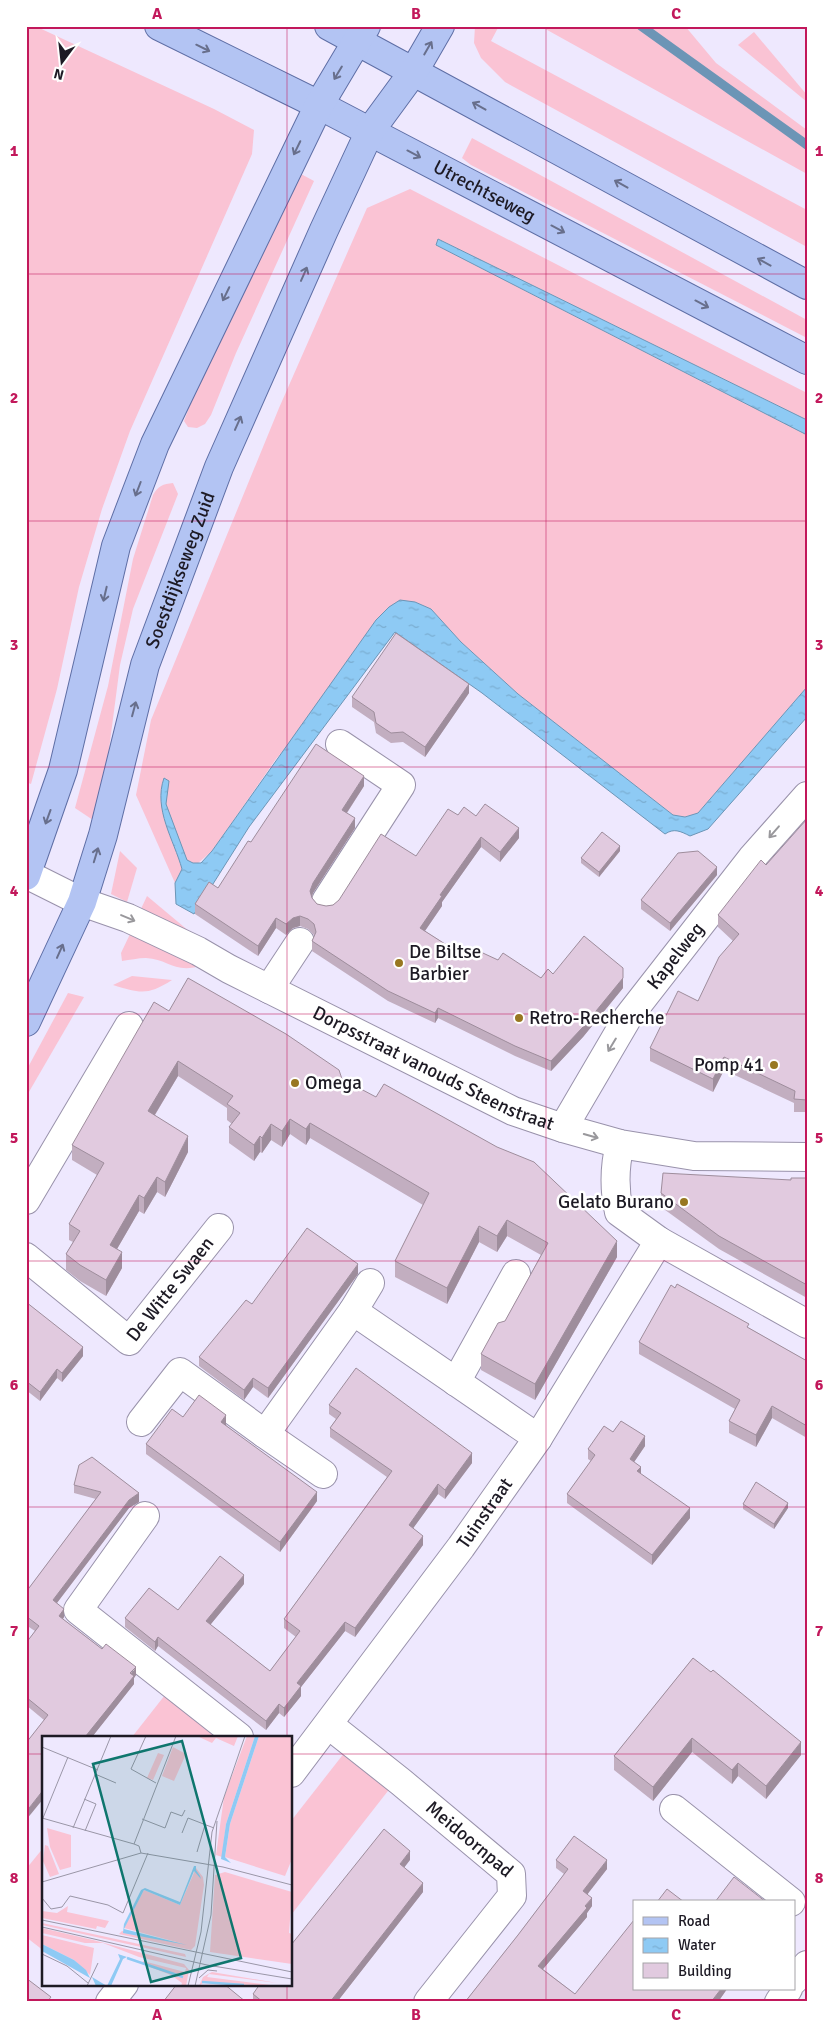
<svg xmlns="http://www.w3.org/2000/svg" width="833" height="2028" font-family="Signika,sans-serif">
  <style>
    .grass { fill: #fac3d4 }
    .water { fill: url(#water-ripples); stroke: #6c95b6 }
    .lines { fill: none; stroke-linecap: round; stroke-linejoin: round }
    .stream { stroke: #6c95b6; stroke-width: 9 }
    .minor-casing { stroke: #9992ab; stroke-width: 30 }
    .major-casing { stroke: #5e6ea5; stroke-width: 30 }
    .minor { stroke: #fff; stroke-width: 28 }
    .major { stroke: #b3c4f3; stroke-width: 28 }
    .wall { fill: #c2aec0 }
    .shaded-wall { fill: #9e8d9c }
    .building { fill: #e1cadf; stroke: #9e8d9c }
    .oneway { stroke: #686f8c }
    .oneway2 { stroke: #99989c }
    .grid { fill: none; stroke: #c2185b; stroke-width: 1; stroke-opacity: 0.55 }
    .poi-dot { fill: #987721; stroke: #fff; stroke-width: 2 }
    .labels { text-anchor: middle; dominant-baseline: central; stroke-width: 5; stroke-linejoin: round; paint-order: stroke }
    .street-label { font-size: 19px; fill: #1d1a24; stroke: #fff }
    .poi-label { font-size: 19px; fill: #1d1a24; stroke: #fff; text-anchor: start }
    .inset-river { fill: none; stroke: #8ecaf4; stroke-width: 2.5 }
    .inset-road { fill: none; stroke: #9a96a7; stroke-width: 1 }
    .view { fill: #0f766e; fill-opacity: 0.15; stroke: #0f766e; stroke-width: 2.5 }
    .inset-edge { fill: none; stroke: #1d1a24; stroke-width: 2.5 }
    .neatline { fill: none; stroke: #c2185b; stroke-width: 2 }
    .grid-label { font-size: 16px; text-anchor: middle; font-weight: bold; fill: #c2185b }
  </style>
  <defs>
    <pattern id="water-ripples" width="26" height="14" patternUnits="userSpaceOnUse" patternTransform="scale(1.25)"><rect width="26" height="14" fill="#8ecaf4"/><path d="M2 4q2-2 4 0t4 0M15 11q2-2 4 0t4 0" fill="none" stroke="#7aadd1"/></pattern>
  </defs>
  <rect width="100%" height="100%" fill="#eee8fe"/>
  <g class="grass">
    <polygon points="26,26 35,26 214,109 254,130 252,154 130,431 102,509 79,587 57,689 31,784 26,782"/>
    <polygon points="475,26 499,26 491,41 807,210 807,247 505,82 481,58 474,43"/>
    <polygon points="540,26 685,26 716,63 807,130 807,174"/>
    <polygon points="754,32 807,95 807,102 738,45"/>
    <polygon points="472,138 807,320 807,338 471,165 462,158"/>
    <polygon points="301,174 314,181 236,353 211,415 205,424 197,428 188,427 184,421 190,405 278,218"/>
    <polygon points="410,189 807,393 807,420 438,239 436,245 807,435 807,687 698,813 685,817 673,815 518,694 461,642 431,609 415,602 276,759 212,851 175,883 136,795 151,720 279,408 367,208"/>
    <path d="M173,483l5,11 -45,115 -13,56 -12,92 -15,63 -18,-12 33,-122 25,-127 20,-64c5,-9 10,-11 20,-12z"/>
    <polygon points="120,851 137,868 127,902 111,894"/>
    <polygon points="147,896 202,942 140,911"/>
    <path d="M131,932l72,33c-28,10 -34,-6 -57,-7 -8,0 -16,2 -24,3l-1,-8z"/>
    <path d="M132,976l40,4c-25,16 -32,13 -59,5z"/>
    <polygon points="68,993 84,997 26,1097 26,1071"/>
    <polygon points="165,1695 220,1737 132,1737"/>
    <polygon points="345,1752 391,1787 291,1915 291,1821"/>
    <polygon points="44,1847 44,1951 26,1937 26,1869"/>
  </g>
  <g class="water">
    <polygon points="438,239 807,420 807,435 436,245"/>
    <path d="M400,600l15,2 16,7 30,33 57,52 155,121 12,2 13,-4 109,-126v30l-99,112 -18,7c-10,-5 -16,-8 -25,-2l-183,-141 -87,-61 -146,195 -55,87 -18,-10 -1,-21 7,-14c-8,-29 -29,-60 -18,-91l5,3 -3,23 21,56 6,3h8l11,-12 164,-231 13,-13z"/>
  </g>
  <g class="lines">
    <polyline class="stream" points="641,26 807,145"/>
    <g class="minor-casing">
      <g id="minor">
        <path id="s1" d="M26,874l56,28 46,16 70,33 31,18 284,142 50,17 57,16 74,12 113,1"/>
        <polyline points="326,901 401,785 340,744"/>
        <polyline points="269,989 300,942"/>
        <path id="s2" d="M563,1128l65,-111 124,-159 55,-62"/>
        <path d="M620,1144c-6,24 -6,45 -1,68l40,29 148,83"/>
        <polyline points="26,1200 129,1026"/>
        <path id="s3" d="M26,1257l103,84 90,-113"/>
        <polyline points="353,1311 370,1283"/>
        <polyline points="456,1382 516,1274"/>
        <polyline points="141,1422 180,1372 265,1434 353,1311 538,1438"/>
        <polyline points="265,1434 323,1474"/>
        <polyline points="145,1516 78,1610 239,1737"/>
        <path id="s4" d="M329,1725l72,57 110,92 1,22 -84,106"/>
        <path id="s5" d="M291,1773l170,-226 77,-109 121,-197"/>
        <polyline points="674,1809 791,1902"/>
        <polyline points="794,1980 807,1965"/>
        <polyline points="110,2002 124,1984"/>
        <polyline points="779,2002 788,1989"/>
      </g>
    </g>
    <g class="major-casing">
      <g id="major">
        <path id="s6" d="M159,26l160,79 488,255"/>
        <polyline points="329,26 807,285"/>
        <polyline points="26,876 63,770 116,546 155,444 319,105 366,26"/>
        <path id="s7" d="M26,1022l56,-120 21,-67 42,-170 74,-198 105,-237 46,-99 44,-60 26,-45"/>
      </g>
    </g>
    <use href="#minor" class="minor"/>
    <use href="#major" class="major"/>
  </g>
  <g class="wall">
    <polygon points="469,693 425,757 403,742 391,743 376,733 374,722 352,707 352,697"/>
    <polygon points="364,786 347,813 355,828 313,893 312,898 317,904 326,906 333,905 416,856 458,815 476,816 519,838 500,862 481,847 442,902 442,906 425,931 467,958 498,960 541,978 553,974 623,988 583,1037 551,1071 515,1056 438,1018 435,1023 388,1001 312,951 312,941 314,936 314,935 308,929 300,926 293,928 286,935 276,928 258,956 195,914 195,904 218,888 251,842"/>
    <polygon points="807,810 807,1112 794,1112 794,1103 724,1070 713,1092 650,1061 650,1048 698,1001 733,941 718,927 718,915 766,865 805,822 805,812"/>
    <polygon points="620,851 599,877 581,863 581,858"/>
    <polygon points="717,875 670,931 641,909 641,900"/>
    <polygon points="169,1011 342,1079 617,1257 535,1400 481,1370 481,1354 505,1321 541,1255 507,1236 497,1252 479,1242 447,1304 395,1277 395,1261 423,1205 310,1138 306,1145 290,1134 282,1147 271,1140 262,1153 260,1152 254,1161 229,1143 229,1127 232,1124 227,1120 227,1108 178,1076 155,1115 188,1152 165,1197 157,1192 144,1214 139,1211 117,1249 122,1268 106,1296 80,1281 66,1270 66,1254 73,1242 69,1240 69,1224 97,1175 72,1160 72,1145"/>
    <polygon points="807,1178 807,1298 719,1249 661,1207 661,1193"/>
    <polygon points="358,1274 268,1398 253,1387 244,1400 199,1366 199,1357 252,1304"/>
    <polygon points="26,1302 83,1356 62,1382 57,1378 40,1401 26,1390"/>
    <polygon points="749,1328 807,1361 807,1438 772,1418 756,1447 729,1433 729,1421 735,1409 639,1354 639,1342"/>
    <polygon points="329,1405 472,1463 445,1499 438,1494 413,1528 423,1545 355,1637 345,1631 301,1687 301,1696 284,1717 279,1713 266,1730 158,1646 155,1651 125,1627 125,1618 178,1610 244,1584 210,1625 270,1671 296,1637 284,1628 284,1619 387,1477 330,1437 330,1428 336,1419 329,1414"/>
    <polygon points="183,1417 226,1425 317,1501 280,1552 146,1454 146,1444"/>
    <polygon points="613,1432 645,1446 634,1462 641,1474 690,1518 652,1565 567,1503 567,1494 591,1461 588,1459 588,1449"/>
    <polygon points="74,1485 139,1502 129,1508 57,1603 64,1617 63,1619 136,1675 134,1678 134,1684 92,1737 44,1737 44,1720 26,1705 26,1643 35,1631 26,1625 26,1592 96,1499 74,1493"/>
    <polygon points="743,1504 788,1508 774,1529 743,1509"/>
    <polygon points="693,1658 801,1755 766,1799 738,1776 732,1784 692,1752 653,1801 614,1770 614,1756"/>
    <polygon points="410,1860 404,1867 423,1892 337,2002 253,2002 253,1994"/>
    <polygon points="556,1860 607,1869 587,1894 592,1906 587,1913 587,1917 543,1969 575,1994 727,1989 718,2002 465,2002 518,1935 564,1874 556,1868"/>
  </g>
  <g class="shaded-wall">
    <polygon points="469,684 469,693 425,757 425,747"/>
    <polygon points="364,776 364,786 342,820 342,810"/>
    <polygon points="355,818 355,828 313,893 310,901 310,891 313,883"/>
    <polygon points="519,828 519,838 500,862 500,852"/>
    <polygon points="481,837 481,847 442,902 442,906 420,938 420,928 440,895"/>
    <polygon points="620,846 620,851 599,877 599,872"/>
    <polygon points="717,867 717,875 670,931 670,923"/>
    <polygon points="300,916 300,926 293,928 286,935 286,924 293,918"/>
    <polygon points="276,918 276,928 258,956 258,946"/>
    <polygon points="623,978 623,988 583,1037 551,1071 551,1061"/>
    <polygon points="438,1008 438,1018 435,1023 435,1013"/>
    <polygon points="724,1057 724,1070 713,1092 713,1079"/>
    <polygon points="178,1061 178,1076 148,1126 148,1111"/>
    <polygon points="290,1119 290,1134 282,1147 282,1131"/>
    <polygon points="310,1123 310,1138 306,1145 306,1129"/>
    <polygon points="271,1124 271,1140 262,1153 262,1138"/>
    <polygon points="188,1136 188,1152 165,1197 165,1182"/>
    <polygon points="260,1136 260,1152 254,1161 254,1145"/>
    <polygon points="157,1177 157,1192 144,1214 144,1198"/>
    <polygon points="139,1195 139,1211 110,1261 110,1245"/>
    <polygon points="507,1220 507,1236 497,1252 497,1236"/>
    <polygon points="479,1226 479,1242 447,1304 447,1288"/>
    <polygon points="617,1241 617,1257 535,1400 535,1384"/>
    <polygon points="122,1252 122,1268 106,1296 106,1280"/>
    <polygon points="358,1264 358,1274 268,1398 268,1388"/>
    <polygon points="83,1347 83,1356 62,1382 62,1373"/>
    <polygon points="57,1369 57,1378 40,1401 40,1392"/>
    <polygon points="253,1378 253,1387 244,1400 244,1390"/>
    <polygon points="772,1406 772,1418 756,1447 756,1435"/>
    <polygon points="226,1415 226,1425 221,1432 221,1422"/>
    <polygon points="645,1436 645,1446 630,1468 630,1459"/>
    <polygon points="472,1453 472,1463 445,1499 445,1490"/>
    <polygon points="641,1467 641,1476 637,1471"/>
    <polygon points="438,1484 438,1494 409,1534 409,1525"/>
    <polygon points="317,1492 317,1501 280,1552 280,1542"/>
    <polygon points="139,1493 139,1502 129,1508 53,1608 53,1600 129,1500"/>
    <polygon points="788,1503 788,1508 774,1529 774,1524"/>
    <polygon points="690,1508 690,1518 652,1565 652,1555"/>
    <polygon points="423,1536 423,1545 355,1637 355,1628"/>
    <polygon points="244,1575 244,1584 206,1630 206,1621"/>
    <polygon points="64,1609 64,1617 59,1624 59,1616"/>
    <polygon points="345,1622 345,1631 301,1687 301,1696 284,1717 284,1708 297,1683"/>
    <polygon points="158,1637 158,1646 155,1651 155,1642"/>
    <polygon points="136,1667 136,1675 134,1678 134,1684 92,1737 85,1737"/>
    <polygon points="279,1704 279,1713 266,1730 266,1721"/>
    <polygon points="692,1738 692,1752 653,1801 653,1787"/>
    <polygon points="801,1742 801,1755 766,1799 766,1786"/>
    <polygon points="738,1763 738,1776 732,1784 732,1770"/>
    <polygon points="44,1789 44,1798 26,1820 26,1812"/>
    <polygon points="410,1851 410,1860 400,1873 400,1864"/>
    <polygon points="607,1860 607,1869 583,1900 583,1891"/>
    <polygon points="423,1883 423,1892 337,2002 330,2002"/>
    <polygon points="592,1898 592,1906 587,1913 587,1917 538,1975 538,1966"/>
    <polygon points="721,1989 727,1989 718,2002 711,2002"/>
  </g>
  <g class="building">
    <polygon points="396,633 469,684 425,747 403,732 391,733 376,723 374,712 352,697"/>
    <polygon points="316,744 364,776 342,810 355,818 313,883 310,891 312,898 317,904 326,906 333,905 339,900 381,834 416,856 448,809 458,815 464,807 476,816 485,804 519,828 500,852 481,837 440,895 442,896 420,928 467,958 472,948 498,960 503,953 541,978 548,969 553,974 584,936 623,968 623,978 583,1027 551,1061 515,1046 438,1008 435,1013 388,991 312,941 316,932 314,924 308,919 300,916 293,918 286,924 276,918 258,946 195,904 209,882 218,888 248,841 251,842"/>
    <polygon points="807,819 807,1100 794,1099 795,1091 724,1057 713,1079 650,1048 678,991 698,1001 719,957 739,934 718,915 761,860 766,865"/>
    <polygon points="602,832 620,846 599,872 581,858"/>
    <polygon points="698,851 717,867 670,923 641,900 678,853"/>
    <polygon points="188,978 286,1034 339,1070 342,1079 376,1097 384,1084 497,1147 534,1162 617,1241 535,1384 481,1354 498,1323 505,1321 548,1243 507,1220 497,1236 479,1226 447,1288 395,1261 429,1193 310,1123 306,1129 290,1119 282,1131 271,1124 262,1138 260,1136 254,1145 229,1127 240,1113 227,1104 233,1096 178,1061 148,1111 188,1136 165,1182 157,1177 144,1198 139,1195 110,1245 122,1252 106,1280 80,1265 66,1254 80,1231 69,1224 104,1163 72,1145 154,1002 169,1011"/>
    <polygon points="663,1173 791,1180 791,1178 807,1178 807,1285 719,1236 661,1193"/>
    <polygon points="307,1228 358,1264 268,1388 253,1378 244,1390 199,1357 246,1300 252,1304"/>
    <polygon points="677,1284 749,1324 747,1327 807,1361 807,1426 772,1406 756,1435 729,1421 740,1400 639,1342 671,1285 675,1288"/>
    <polygon points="26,1302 83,1347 62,1373 57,1369 40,1392 26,1381"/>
    <polygon points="356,1368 472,1453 445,1490 438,1484 409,1525 423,1536 355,1628 345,1622 297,1683 301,1686 284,1708 279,1704 266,1721 158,1637 155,1642 125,1618 149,1588 178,1610 220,1556 244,1575 206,1621 270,1671 300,1631 284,1619 392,1471 330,1428 341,1413 329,1405"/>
    <polygon points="199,1395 226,1415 221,1422 317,1492 280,1542 146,1444 172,1409 183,1417"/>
    <polygon points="621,1421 645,1436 630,1459 641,1467 637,1471 690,1508 652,1555 567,1494 595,1455 588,1449 604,1426 613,1432"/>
    <polygon points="92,1457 139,1493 129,1500 53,1600 64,1609 59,1616 102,1649 106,1644 136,1667 130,1673 134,1676 85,1737 44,1737 44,1789 26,1812 26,1743 48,1715 26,1697 26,1643 39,1626 26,1616 26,1592 101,1492 74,1485 79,1465"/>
    <polygon points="756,1482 788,1503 774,1524 743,1504"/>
    <polygon points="693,1658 711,1672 713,1670 801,1742 766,1786 738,1763 732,1770 692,1738 653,1787 614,1756"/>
    <polygon points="384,1829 410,1851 400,1864 423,1883 330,2002 263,2002 253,1994 260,1984 291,1984 291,1945"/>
    <polygon points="574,1836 607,1860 583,1891 592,1898 585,1906 587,1908 538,1966 575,1994 634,1920 634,1989 721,1989 711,2002 465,2002 518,1935 568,1869 556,1860"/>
    <polygon points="734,1877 766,1902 715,1902"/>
    <polygon points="667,1889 684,1902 657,1902"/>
    <polygon points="26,1978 51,1997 47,2002 26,2002"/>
    <polygon points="177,1984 224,1984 246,2002 163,2002"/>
  </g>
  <defs><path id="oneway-shaft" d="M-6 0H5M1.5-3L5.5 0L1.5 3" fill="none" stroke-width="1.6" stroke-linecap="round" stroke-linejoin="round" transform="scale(1.25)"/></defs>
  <g class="oneway">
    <use href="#oneway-shaft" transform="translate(203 48) rotate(26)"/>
    <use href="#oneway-shaft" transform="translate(428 48) rotate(-60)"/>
    <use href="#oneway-shaft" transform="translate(338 73) rotate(121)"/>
    <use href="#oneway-shaft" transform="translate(479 106) rotate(-151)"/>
    <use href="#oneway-shaft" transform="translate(297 148) rotate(116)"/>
    <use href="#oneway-shaft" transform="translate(414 154) rotate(28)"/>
    <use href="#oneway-shaft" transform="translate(621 184) rotate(-151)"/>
    <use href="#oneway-shaft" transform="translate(558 229) rotate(28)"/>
    <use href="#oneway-shaft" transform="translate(764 262) rotate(-151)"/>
    <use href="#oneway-shaft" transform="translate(304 274) rotate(-66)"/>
    <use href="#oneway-shaft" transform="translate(226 294) rotate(116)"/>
    <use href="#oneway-shaft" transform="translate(702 304) rotate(28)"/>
    <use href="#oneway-shaft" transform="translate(238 423) rotate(-66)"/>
    <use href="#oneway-shaft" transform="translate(138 489) rotate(111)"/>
    <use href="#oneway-shaft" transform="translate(105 594) rotate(103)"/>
    <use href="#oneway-shaft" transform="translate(134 709) rotate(-75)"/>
    <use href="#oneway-shaft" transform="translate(48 817) rotate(110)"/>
    <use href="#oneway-shaft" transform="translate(96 855) rotate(-73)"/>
    <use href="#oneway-shaft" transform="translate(60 951) rotate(-66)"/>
  </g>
  <g class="oneway2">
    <use href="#oneway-shaft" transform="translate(774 832) rotate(131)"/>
    <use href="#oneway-shaft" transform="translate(128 918) rotate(23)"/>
    <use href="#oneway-shaft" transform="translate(612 1045) rotate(121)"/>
    <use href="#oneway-shaft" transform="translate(591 1136) rotate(16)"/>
  </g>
  <path class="grid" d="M287,26v1711M546,26v1976M26,274h781M26,521h781M26,767h781M26,1014h781M26,1261h781M26,1507h781M26,1754h18M291,1754h516M287,1984v18"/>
  <g class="poi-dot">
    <circle cx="399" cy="963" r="5"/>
    <circle cx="519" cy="1018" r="5"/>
    <circle cx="774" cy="1065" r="5"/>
    <circle cx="295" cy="1083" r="5"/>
    <circle cx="684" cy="1202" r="5"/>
  </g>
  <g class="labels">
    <g class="street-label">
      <text stroke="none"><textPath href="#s6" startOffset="365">Utrechtseweg</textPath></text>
      <text stroke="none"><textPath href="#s7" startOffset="479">Soestdijkseweg Zuid</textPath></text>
      <text stroke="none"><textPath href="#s2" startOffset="206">Kapelweg</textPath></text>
      <text stroke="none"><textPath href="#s1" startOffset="452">Dorpsstraat vanouds Steenstraat</textPath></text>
      <text stroke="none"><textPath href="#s3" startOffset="199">De Witte Swaen</textPath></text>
      <text stroke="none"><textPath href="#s5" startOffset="324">Tuinstraat</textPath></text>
      <text stroke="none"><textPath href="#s4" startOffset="181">Meidoornpad</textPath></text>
    </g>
    <g class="poi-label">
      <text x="409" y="952">De Biltse<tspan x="409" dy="22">Barbier</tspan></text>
      <text x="529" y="1018">Retro-Recherche</text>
      <text x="764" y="1065" text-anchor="end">Pomp 41</text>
      <text x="305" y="1083">Omega</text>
      <text x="674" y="1202" text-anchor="end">Gelato Burano</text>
    </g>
  </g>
  <g transform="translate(42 1736)">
    <rect width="250" height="250" fill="#eee8fe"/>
    <path d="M155,0h41l-4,10 -18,-8 -4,5zM205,0h8l-29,88 -4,33 -6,-2 8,-58zM217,0h33v123l-7,17 -60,-19 5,-33zM131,11l13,7 -12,27 -12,-5zM116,17l6,2 -11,25 -6,-2zM3,109l3,1 11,28 -9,3 -7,-16zM154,132l7,9 1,8 -9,61 -4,4 -72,-16 3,-3 62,13 -60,-16 20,-38 36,15zM183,136l67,20 -3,41 3,1v30l-82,-12 5,-77zM26,170l-1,6 42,9 -4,7 -8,-2 -1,3 -54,-11v-7l15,2zM0,187l143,31 1,3 -144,-32zM0,192l51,12 91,24 5,6 -3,16h-5l1,-3 -11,-8 -29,-11 1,-3 42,11 1,-4 -47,-11 -36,-14h-18l-43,-10zM0,199l52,13 -4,27 -16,-15 -32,-16zM170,236l65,11 -68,-9 -2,3 72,9 -76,-3 -4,3 4,-9z" fill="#fac3d4"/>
    <path d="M5,92l24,7v32l-11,3 -10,-23z" fill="#fac3d4"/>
    <path d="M213,0h4l-29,88 -5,33 6,6 -10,-4 5,-35zM152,130h2v4l4,6 1,3 -7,-8 -14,34 -36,-15 -20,39 63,16 -64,-12 1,-9 17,-34 4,-2 35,14zM0,208l32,16 12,10 4,8 -48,-27zM76,218l9,3 -4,2 -12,27h-15l-4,-9 15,9 13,-27z" fill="#8ecaf4"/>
    <path class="inset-river" d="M85,222l56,19M160,246l42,3"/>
    <path class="inset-road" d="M104,0l-15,33 25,14M0,11l56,23M53,38l21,9M42,63l12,5 -11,27M0,82l92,26 5,2 2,7M1,82l25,-61M100,83l23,9 6,-16 11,4 3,-6M31,92l38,-92M140,97l6,-15 26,10M92,108l42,-108M155,116l8,-27M0,146l99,-29 82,14 69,18M0,162l9,11 11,-2 8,-11 38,9 15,8 25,-60M0,184l250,52M0,191l165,38 85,14M0,218l25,12 21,17M157,242l9,-8 9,1M45,250l11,-23M146,250l13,-54 11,-100 33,-96M153,250l16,-71 6,-94"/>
    <path class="view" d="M140,5l59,217 -90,24 -58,-218z"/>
    <rect width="250" height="250" class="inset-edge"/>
  </g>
  <rect width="833" height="2028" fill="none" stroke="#ffffff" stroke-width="55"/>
  <rect x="633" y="1900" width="162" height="90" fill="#ffffff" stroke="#a5a3a7"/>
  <rect x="643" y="1917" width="25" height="8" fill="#b3c4f3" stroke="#a5a3a7"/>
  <text x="678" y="1926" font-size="15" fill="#1d1a24">Road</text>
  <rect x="643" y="1938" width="25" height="15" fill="url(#water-ripples)" stroke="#a5a3a7"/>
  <text x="678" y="1950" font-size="15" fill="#1d1a24">Water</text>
  <rect x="643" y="1963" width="25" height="15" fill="#e1cadf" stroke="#a5a3a7"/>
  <text x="678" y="1976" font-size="15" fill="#1d1a24">Building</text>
  <g transform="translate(62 62) rotate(195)" stroke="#ffffff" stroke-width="4" paint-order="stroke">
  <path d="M0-4L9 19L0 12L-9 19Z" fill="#1d1a24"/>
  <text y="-8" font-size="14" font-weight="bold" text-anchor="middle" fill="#1d1a24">N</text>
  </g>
  <rect x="28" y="28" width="778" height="1972" class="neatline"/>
  <g class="grid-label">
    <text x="157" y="19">A</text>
    <text x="416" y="19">B</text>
    <text x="676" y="19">C</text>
    <text x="14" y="156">1</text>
    <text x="819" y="156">1</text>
    <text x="14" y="403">2</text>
    <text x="819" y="403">2</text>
    <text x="14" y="650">3</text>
    <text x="819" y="650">3</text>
    <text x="14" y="896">4</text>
    <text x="819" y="896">4</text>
    <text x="14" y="1143">5</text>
    <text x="819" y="1143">5</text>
    <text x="14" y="1390">6</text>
    <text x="819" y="1390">6</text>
    <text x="14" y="1636">7</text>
    <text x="819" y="1636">7</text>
    <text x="14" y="1883">8</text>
    <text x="819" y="1883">8</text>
    <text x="157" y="2020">A</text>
    <text x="416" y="2020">B</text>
    <text x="676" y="2020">C</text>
  </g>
</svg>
